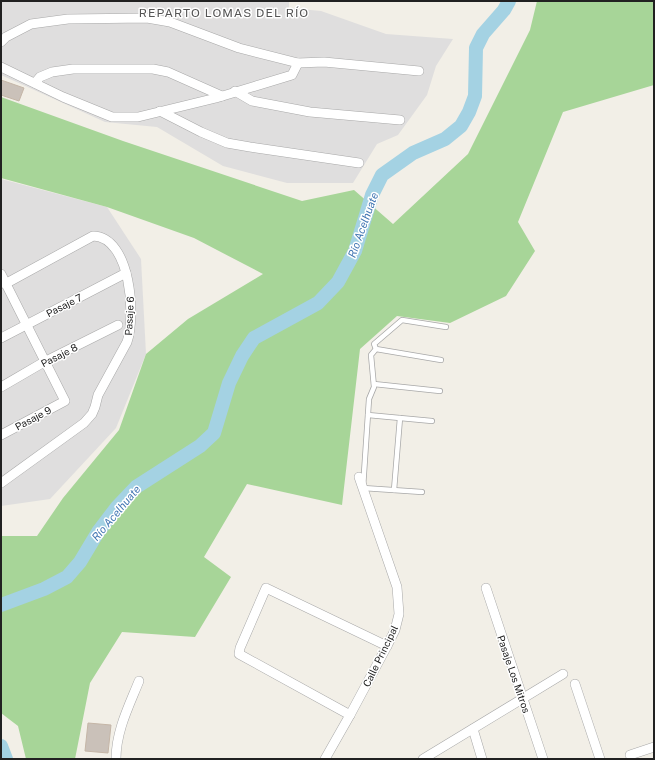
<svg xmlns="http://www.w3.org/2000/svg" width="655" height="760" font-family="'Public Sans',sans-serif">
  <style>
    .residential { fill: #dfdede }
    .forest { fill: #a7d598 }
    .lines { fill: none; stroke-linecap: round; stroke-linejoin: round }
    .river { stroke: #a4d2e3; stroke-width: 14 }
    .building { fill: #cac1b9; stroke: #c5b6a7 }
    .lane-casing { stroke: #a8a8a8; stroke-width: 6 }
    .street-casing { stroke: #a8a8a8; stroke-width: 10 }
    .lane { stroke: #fff; stroke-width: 4.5 }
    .street { stroke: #fff; stroke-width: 9 }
    .labels { text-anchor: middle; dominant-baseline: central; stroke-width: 3; stroke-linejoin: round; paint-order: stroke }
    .street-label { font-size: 10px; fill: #212121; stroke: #fff }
    .water-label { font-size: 11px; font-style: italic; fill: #4075b2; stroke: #fff }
    .quarter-label { font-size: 12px; letter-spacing: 1px; fill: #545454; stroke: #fff }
  </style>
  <rect width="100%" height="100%" fill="#f2efe7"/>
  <g class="residential">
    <polygon points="1,1 289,1 289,8 321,11 386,34 453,39 436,66 427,95 398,135 377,144 353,183 287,183 223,166 157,127 105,122 1,75"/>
    <polygon points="1,179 107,207 141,259 146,354 116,428 50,499 1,506"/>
  </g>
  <polygon class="forest" points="537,1 654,1 654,85 563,112 518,222 535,251 506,296 450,323 397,316 360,349 342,505 247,484 204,557 231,577 195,637 122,632 90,683 75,759 26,759 18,726 1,713 1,536 37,536 63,498 119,430 146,354 188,319 263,274 194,238 107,207 1,178 1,97 123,141 302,201 354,190 393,224 468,154 530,30"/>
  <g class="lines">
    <g class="river">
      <polyline points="1,605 44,589 67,577 80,562 98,532 117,507 136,487 200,446 214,433 229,383 242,356 254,338 318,303 338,282 355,251 372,195 382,175 413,153 445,139 461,126 469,112 475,96 476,48 483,34 504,10 509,1"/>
      <polyline points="1,746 6,759"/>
    </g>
  </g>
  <g class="building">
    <polygon points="1,80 24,88 19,101 1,95"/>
    <polygon points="88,723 111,725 108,753 85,751"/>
  </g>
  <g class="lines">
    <g class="lane-casing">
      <g id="lane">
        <polyline points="376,349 374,344 402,320 446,327"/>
        <polyline points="374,384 440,391"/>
        <polyline points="368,415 432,421"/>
        <polyline points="394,490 400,418"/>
        <polyline points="422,492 363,488 369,399 374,387 371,355 376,349 441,360"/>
      </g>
    </g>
    <g class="street-casing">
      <g id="street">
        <polyline points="1,42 6,37 31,24 68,19 147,18 170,22 239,48 298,63 324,62 419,71"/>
        <polyline points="1,67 63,97 112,117 138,117 216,98 292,75 298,63"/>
        <polyline points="35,83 40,77 52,72 73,69 153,69 168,72 222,96"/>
        <polyline points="235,91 252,101 310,112 400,120"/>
        <polyline points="160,111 201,132 227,143 250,147 359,163"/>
        <polyline points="1,274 65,401 1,435"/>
        <polyline points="1,338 126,273"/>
        <polyline points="1,387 44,362 118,325"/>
        <path d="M1,483l83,-60 8,-9 3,-7 3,-12 29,-53c9,-26 4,-105 -34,-106l-88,48"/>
        <polyline points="486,588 543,759"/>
        <polyline points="575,684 600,759"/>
        <polyline points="350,715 239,654 240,648 266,588 387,646"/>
        <polyline points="473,729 482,759"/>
        <polyline points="630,755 654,747"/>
        <path d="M116,759c0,-28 13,-53 23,-78"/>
        <polyline points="325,759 350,715 387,646 395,630 399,614 397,587 359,477"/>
        <polyline points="423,759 563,674"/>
      </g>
    </g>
    <use href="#lane" class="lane"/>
    <use href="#street" class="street"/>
  </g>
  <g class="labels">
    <g class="street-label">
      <text transform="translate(64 305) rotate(-27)">Pasaje 7</text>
      <text transform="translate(129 316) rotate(-87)">Pasaje 6</text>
      <text transform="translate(59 355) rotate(-27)">Pasaje 8</text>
      <text transform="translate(33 418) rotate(-28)">Pasaje 9</text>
      <text transform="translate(380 656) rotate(-64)">Calle Principal</text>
      <text transform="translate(514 674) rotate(71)">Pasaje Los Mitros</text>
    </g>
    <g class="water-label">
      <text transform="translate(363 225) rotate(-70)">Río Acelhuate</text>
      <text transform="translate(116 513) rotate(-50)">Río Acelhuate</text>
    </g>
    <g class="quarter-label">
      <text x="224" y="13">REPARTO LOMAS DEL RÍO</text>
    </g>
  </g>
  <rect width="655" height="760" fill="none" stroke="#212121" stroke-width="4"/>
</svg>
